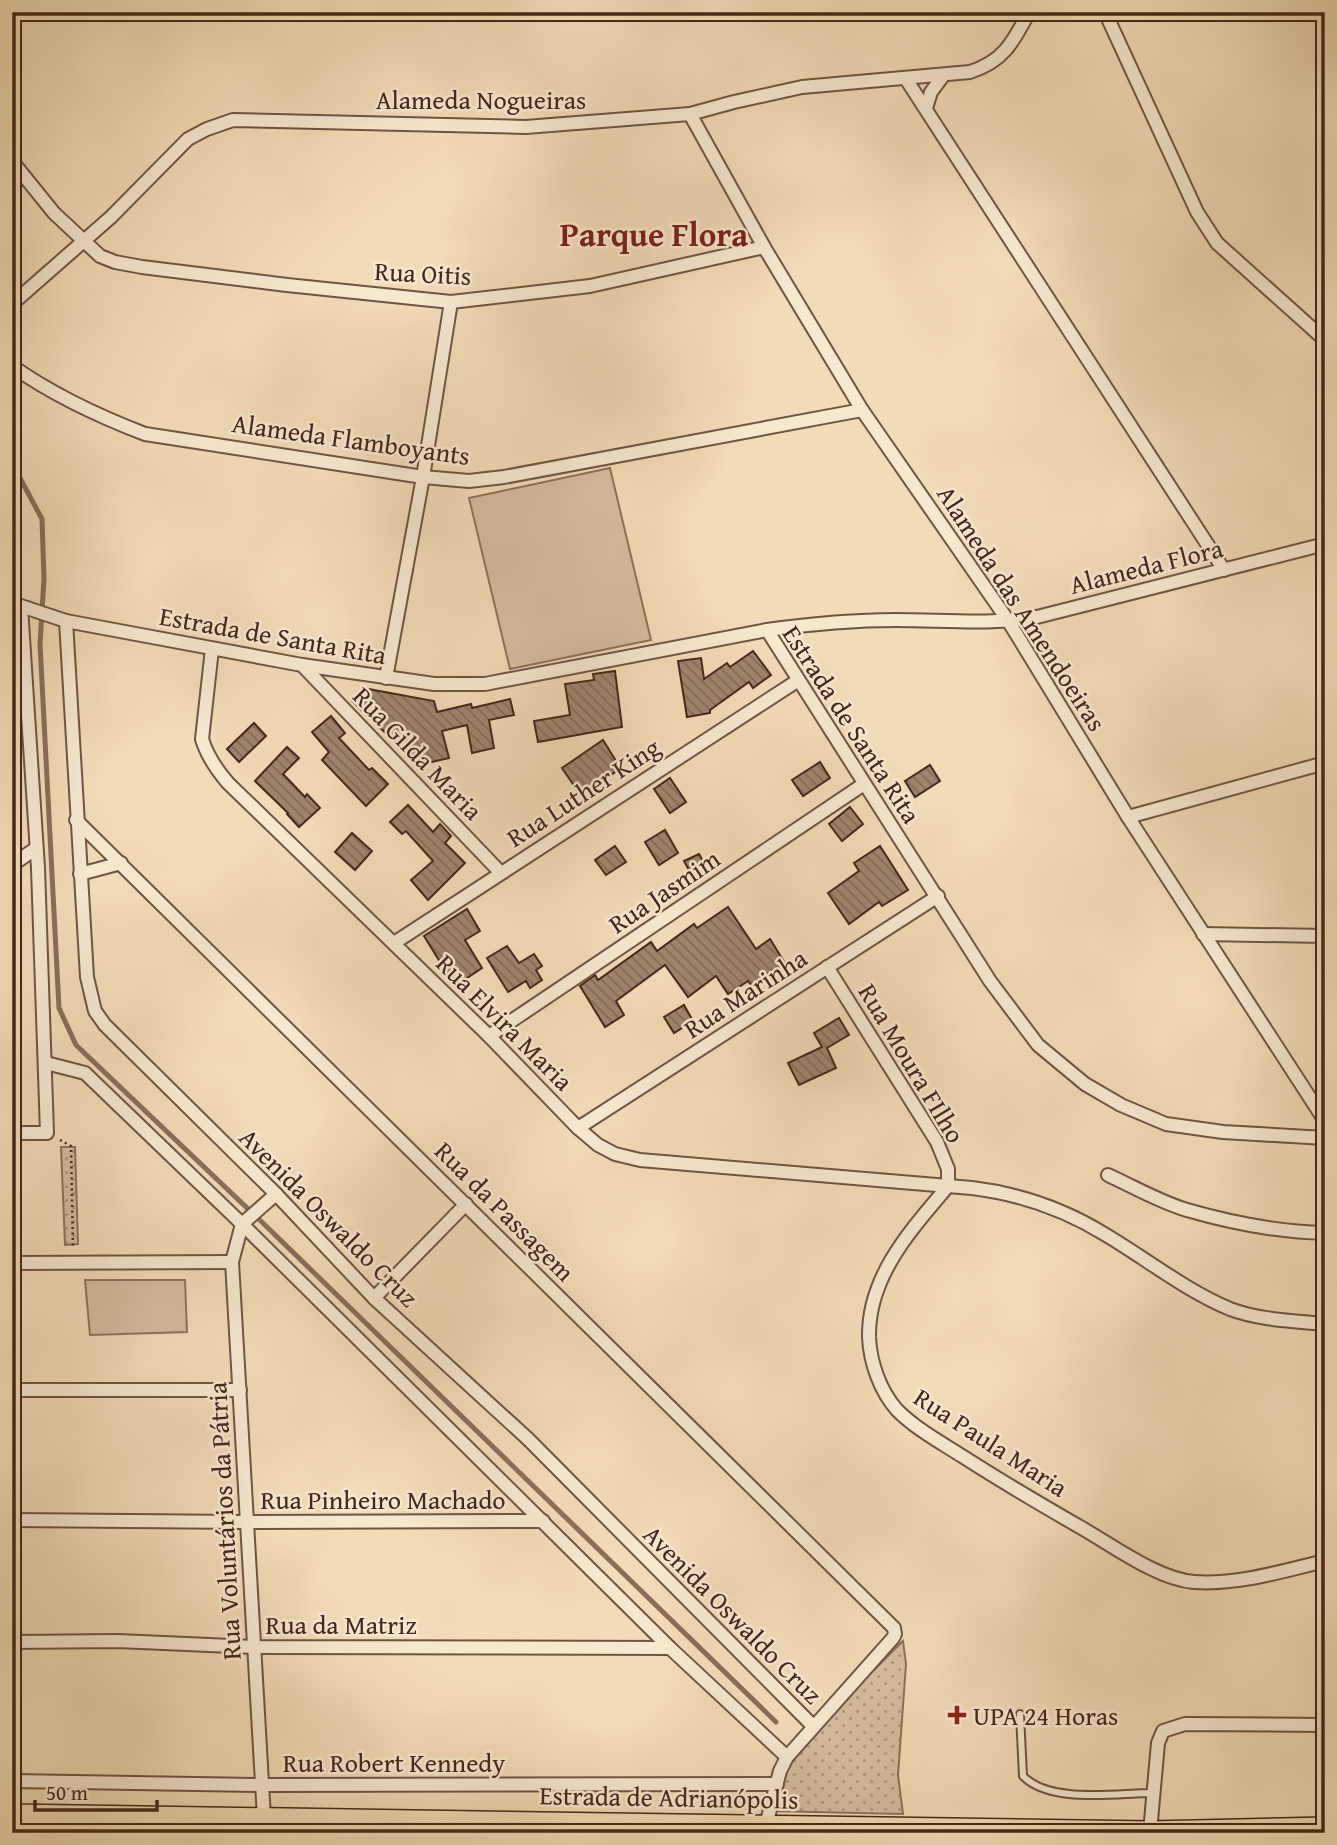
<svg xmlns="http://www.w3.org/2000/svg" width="1337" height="1845" font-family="'Gentium Book Plus',serif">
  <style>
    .park { fill: url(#park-dots); stroke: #8c725c; stroke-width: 2 }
    .pitch { fill: #d4bc9d; stroke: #8c725c; stroke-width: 2 }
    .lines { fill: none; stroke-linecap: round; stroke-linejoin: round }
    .stream { stroke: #896e59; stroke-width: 5 }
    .building { fill: url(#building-back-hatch); stroke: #44271c; stroke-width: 2 }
    .service-casing { stroke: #705443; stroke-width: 10 }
    .minor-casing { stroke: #705443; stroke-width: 16 }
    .primary-casing { stroke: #44271c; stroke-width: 24 }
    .path { stroke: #44271c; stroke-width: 2.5; stroke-dasharray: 2 3.5; stroke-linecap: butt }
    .service { stroke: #f7e8d0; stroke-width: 6 }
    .minor { stroke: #f7e8d0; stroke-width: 12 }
    .primary { stroke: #f2dbb7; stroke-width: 21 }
    .poi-dot { fill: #8f2418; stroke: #f7e8d0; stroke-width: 2.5 }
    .labels { text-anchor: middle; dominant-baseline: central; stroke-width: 5; stroke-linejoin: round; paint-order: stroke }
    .street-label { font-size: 26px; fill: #44271c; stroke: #f7e8d0 }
    .poi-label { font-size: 26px; fill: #44271c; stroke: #f7e8d0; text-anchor: start }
    .district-label { font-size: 33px; font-weight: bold; fill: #7a1f14; stroke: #f7e8d0 }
  </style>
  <defs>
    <pattern id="park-dots" width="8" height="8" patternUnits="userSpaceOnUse" patternTransform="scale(1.75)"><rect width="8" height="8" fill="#d4bc9d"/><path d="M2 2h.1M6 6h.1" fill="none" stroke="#ae997f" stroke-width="1.8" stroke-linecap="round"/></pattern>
    <pattern id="building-back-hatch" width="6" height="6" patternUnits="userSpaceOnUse" patternTransform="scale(1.75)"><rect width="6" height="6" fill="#9e856d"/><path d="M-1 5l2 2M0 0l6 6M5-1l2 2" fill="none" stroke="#826d59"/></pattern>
  </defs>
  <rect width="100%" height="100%" fill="#f2dbb7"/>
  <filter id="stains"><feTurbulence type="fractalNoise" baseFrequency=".00286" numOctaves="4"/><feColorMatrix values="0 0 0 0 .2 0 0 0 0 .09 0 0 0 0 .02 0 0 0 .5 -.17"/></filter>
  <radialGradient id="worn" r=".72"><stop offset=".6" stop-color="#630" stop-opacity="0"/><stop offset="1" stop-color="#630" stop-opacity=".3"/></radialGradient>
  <g class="park">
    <polygon points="61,1147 75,1147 78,1244 65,1245"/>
    <polygon points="903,1641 906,1664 898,1775 903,1814 770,1811 787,1757"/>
  </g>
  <g class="pitch">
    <polygon points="610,468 651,640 510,669 469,498"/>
    <polygon points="85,1280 185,1280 187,1332 90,1335"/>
  </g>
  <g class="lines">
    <polyline class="stream" points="12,463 42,519 44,579 40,644 59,1008 76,1045 267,1227 776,1722"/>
  </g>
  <g class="building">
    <polygon points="753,651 771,675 753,688 749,682 710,710 710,713 687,717 678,661 701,658 704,679 727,663 730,667"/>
    <polygon points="615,671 622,727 538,742 534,721 570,715 565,684 594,680 593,674"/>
    <polygon points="363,688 434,701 437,712 471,704 472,708 510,699 514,715 489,720 494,748 472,753 467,725 442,731 449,758 419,765 352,701"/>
    <polygon points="331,716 345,733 339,738 369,770 372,768 388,784 366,806 322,760 329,752 312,732"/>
    <polygon points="254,723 266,736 239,762 227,749"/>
    <polygon points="603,740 621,769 579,793 562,768"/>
    <polygon points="287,747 299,758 283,774 305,797 307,794 320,808 299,827 287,814 288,813 255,781"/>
    <polygon points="820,762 830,778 803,796 792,780"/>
    <polygon points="930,765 940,781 915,797 905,781"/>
    <polygon points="670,778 686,802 670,813 654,789"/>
    <polygon points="408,805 433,832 440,824 451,836 445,843 465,863 428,900 411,880 433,861 406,831 402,834 390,822"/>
    <polygon points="850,807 863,824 842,841 829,824"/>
    <polygon points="665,830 678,853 659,865 645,842"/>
    <polygon points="352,833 372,851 355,870 335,852"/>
    <polygon points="615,846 626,862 606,875 595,860"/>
    <polygon points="880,846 908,890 882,906 879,902 849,924 828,893 859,871 854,863"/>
    <polygon points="699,854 708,870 693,878 684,861"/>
    <polygon points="728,907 756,949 770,939 786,965 774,972 773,970 751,985 748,981 728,994 716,976 688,997 665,965 616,1001 624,1015 605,1027 580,986 595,975 598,980 651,942 657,951 694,924 697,928"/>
    <polygon points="467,909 480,931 465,940 482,968 455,986 424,936"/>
    <polygon points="507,946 519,963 534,954 542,966 536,970 542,980 530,988 526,981 508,992 487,958"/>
    <polygon points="684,1005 693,1021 674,1033 664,1017"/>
    <polygon points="839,1018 849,1035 827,1048 836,1068 799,1085 788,1063 822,1047 814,1033"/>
  </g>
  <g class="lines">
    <g class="service-casing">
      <path id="service" d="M1020,1714l3,62c27,28 93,17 130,17"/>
    </g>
    <g class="minor-casing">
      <g id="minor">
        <polyline points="1105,12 1197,212 1217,243 1325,340"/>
        <polyline points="906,79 1224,570"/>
        <polyline points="926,108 931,92 943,76"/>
        <polyline points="690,114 764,247 862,410 1009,622 1128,817 1325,1121"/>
        <polyline points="12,161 54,213 100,256 115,262 142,267 287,285 451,302 590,286 764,247"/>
        <path d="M12,304l99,-87 77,-78 19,-10 26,-9 293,7 164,-13 44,-12 68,-15 168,-15c34,-11 43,-30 59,-60"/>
        <path d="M12,366c41,29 86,50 133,68l278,43 46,4 35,-4 358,-67"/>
        <path d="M12,603l54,18 236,44 132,19h51l282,-54c43,-6 86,-10 129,-10 48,0 94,5 141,-3l288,-73"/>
        <polyline points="66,621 87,977 95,1011 105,1025 276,1194 374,1298 528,1439 813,1726"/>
        <polyline points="767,630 990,981 1038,1045 1085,1084 1121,1105 1166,1124 1223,1132 1325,1138"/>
        <path d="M212,649l-10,90c5,17 14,30 26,44l261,253 89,92 20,17 17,9 25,6 332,28c49,6 92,21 134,47 42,25 79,55 124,74 29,11 64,12 95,15"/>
        <polyline points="302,665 500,872"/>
        <polyline points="386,678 423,477 451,302"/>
        <polyline points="1128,817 1325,763"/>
        <polyline points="76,820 894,1628 895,1634 893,1638 787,1757 780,1771 765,1829"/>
        <polyline points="12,865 35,849"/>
        <polyline points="80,874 121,863"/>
        <polyline points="1203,934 1325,936"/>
        <polyline points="394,943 797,681"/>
        <polyline points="827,967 937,1142 948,1169 948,1186"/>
        <polyline points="489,1036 864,784"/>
        <polyline points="46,1063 85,1073 242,1224 670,1648 787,1757"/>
        <polyline points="578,1128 938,896"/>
        <polyline points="12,1133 47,1133 38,868 21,607"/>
        <path d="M1108,1175c26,12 52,27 79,35 45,13 92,22 138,23"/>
        <path d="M948,1186c-37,44 -80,90 -79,151 1,25 11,54 28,73 19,19 43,32 65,46 39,25 78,48 118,71 32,18 77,52 114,55 44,3 89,-11 131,-21"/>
        <polyline points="12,1263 232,1262"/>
        <polyline points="374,1298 466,1204"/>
        <polyline points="12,1390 240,1390"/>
        <polyline points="12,1520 246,1522 543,1521"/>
        <polyline points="12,1642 118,1641 254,1647 670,1648"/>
        <polyline points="12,1781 263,1785 777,1784"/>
        <polyline points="264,1818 232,1262 242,1224 276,1194"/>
        <polyline points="1150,1832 1158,1743 1163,1731 1185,1724 1325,1725"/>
      </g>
    </g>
    <g class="primary-casing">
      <polyline id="primary" points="12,1815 1150,1832 1325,1828"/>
    </g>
    <polyline class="path" points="60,1140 71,1146 73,1249"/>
    <use href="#service" class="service"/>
    <use href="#minor" class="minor"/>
    <use href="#primary" class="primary"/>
  </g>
  <path class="poi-dot" d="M953.5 1704.5h7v7h7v7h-7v7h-7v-7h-7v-7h7z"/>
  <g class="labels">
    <g class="street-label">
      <text x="481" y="99">Alameda Nogueiras</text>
      <text transform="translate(423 273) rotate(3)">Rua Oitis</text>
      <text transform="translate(351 439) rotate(8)">Alameda Flamboyants</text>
      <text transform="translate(1146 566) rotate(-14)">Alameda Flora</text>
      <text transform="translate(1022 608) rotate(57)">Alameda das Amendoeiras</text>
      <text transform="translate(273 635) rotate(10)">Estrada de Santa Rita</text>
      <text transform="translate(852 724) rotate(57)">Estrada de Santa Rita</text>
      <text transform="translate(418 753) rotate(46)">Rua Gilda Maria</text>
      <text transform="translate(583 792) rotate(-33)">Rua Luther King</text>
      <text transform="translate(664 891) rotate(-34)">Rua Jasmim</text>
      <text transform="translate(745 993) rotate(-33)">Rua Marinha</text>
      <text transform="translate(505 1022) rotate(45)">Rua Elvira Maria</text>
      <text transform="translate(912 1063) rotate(59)">Rua Moura FIlho</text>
      <text transform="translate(505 1211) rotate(45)">Rua da Passagem</text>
      <text transform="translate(329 1217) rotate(45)">Avenida Oswaldo Cruz</text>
      <text transform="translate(991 1442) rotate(33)">Rua Paula Maria</text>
      <text x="383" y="1499">Rua Pinheiro Machado</text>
      <text transform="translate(224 1521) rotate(-93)">Rua Voluntários da Pátria</text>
      <text transform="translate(733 1614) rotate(45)">Avenida Oswaldo Cruz</text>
      <text x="341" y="1624">Rua da Matriz</text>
      <text x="394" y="1762">Rua Robert Kennedy</text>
      <text transform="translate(669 1797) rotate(1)">Estrada de Adrianópolis</text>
    </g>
    <g class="poi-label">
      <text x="973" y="1715">UPA 24 Horas</text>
    </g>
    <g class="district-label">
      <text x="654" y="234">Parque Flora</text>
    </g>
  </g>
  <rect width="1337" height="1845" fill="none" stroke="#f2dbb7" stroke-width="42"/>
  <rect x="14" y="14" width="1309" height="1817" fill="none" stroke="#44271c" stroke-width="3.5"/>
  <rect x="21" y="21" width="1295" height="1803" fill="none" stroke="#44271c" stroke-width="2"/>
  <path d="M35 1800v10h122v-10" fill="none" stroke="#44271c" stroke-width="3.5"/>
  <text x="46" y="1800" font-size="21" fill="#44271c" stroke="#f7e8d0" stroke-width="5" paint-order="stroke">50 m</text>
  <rect width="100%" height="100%" filter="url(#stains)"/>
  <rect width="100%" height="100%" fill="url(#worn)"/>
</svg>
